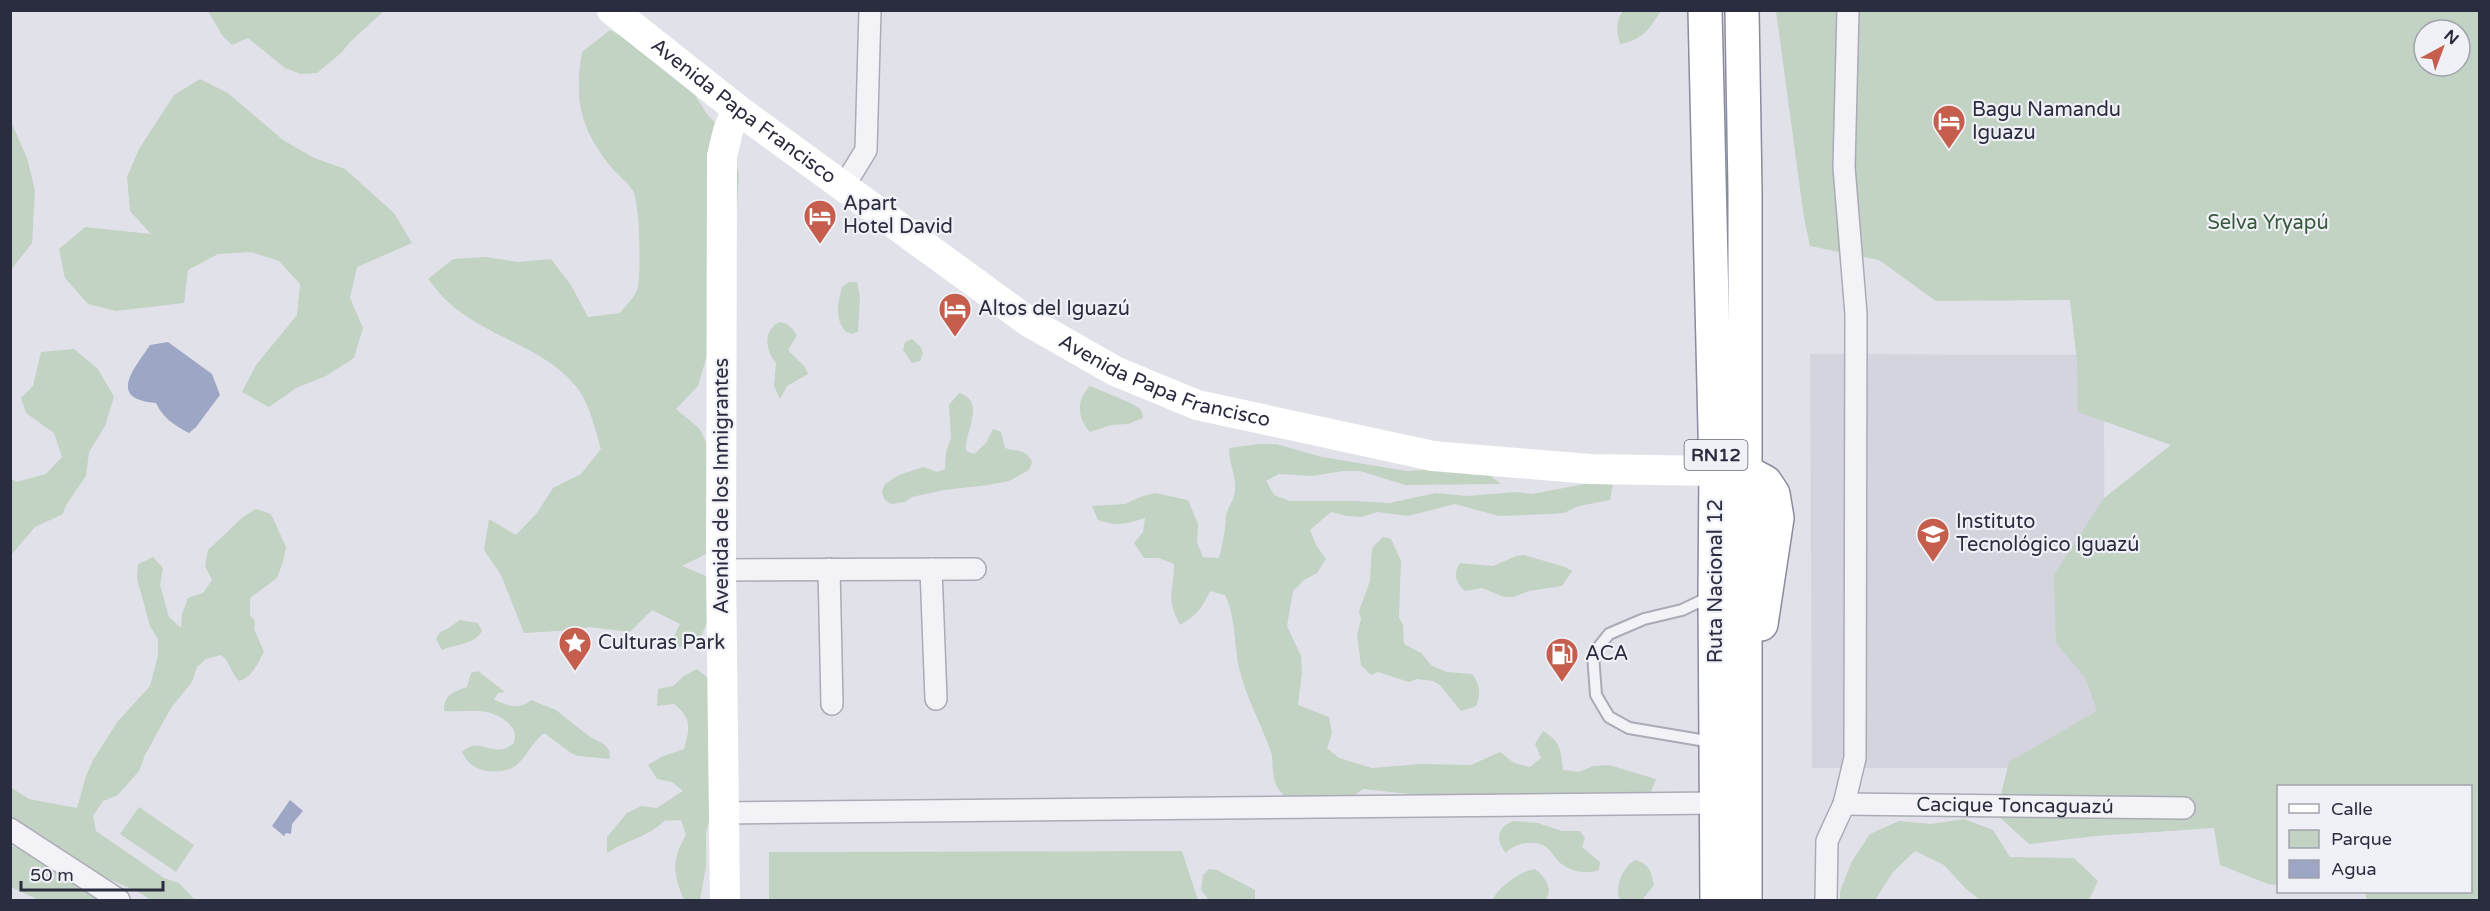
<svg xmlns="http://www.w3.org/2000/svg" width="2490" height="911" font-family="'Varela Round',sans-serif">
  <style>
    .built { fill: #d3d4dd }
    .green { fill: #c2d2c3; fill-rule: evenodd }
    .water { fill: #9ea6c6 }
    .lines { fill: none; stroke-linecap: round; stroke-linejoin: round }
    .service-casing { stroke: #aaabb6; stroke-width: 14 }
    .minor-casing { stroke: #aaabb6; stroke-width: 24 }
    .trunk-casing { stroke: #898b9e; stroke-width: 36 }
    .service { stroke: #f3f3f7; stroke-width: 10 }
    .minor { stroke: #f3f3f7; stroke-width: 21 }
    .secondary { stroke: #fff; stroke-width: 30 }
    .trunk { stroke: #fff; stroke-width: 33 }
    .labels { text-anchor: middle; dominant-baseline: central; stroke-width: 4.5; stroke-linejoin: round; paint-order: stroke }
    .shield { fill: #f0f1f6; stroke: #656776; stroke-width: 1.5 }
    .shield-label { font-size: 18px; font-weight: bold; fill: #2a2c3f }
    .poi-label { font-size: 20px; fill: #2a2c3f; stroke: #f0f1f6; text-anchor: start }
    .street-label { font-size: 20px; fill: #2a2c3f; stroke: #f0f1f6 }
    .park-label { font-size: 20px; fill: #385a3c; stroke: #f0f1f6 }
  </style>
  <rect width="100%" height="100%" fill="#e1e2e9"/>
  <polygon class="built" points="1810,354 2104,355 2105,768 1812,768"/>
  <g class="green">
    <polygon points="208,11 384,11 351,41 341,53 317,73 301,74 285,68 248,38 232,45 222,35"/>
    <path d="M1623,11v-1l38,1c-13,19 -17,28 -41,33 -3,-11 -5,-23 3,-33z"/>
    <path d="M1776,11h703v889h-112l-2,-8h105v-106h-192v99l-10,-1 -48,-19 -6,-37 -119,8 -66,8 -33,-30 13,-52 88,-51 -11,-32 -30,-36 -2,-68 50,-77 67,-53 -93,-33 -1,-50 -7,-62 -134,1 -57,-41 -69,-14 -6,-28zM2424,30h36v36h-36z"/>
    <path d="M610,30l29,15 50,41 18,28 24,27 8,33 -2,32 -25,132 -14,48 -22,23 24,20 13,29 -3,94 -28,14 31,13 -2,33 -12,30 -32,8 13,-26 -28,-14 -22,22 -40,-5 -16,3 -50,3 -23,-58 -17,-25 5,-31 27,16 21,-22 16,-25 28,-14 20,-25c-6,-19 -11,-44 -23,-60 -32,-42 -90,-51 -129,-86 -8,-7 -14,-16 -21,-24l25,-20 33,-2 32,5 33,-3 20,26 17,32 32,-4c5,-7 17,-18 18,-26 3,-17 2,-82 -5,-96 -5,-9 -16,-16 -22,-24 -31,-39 -37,-66 -29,-115z"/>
    <polygon points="200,79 228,93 283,140 314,158 345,169 394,213 412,243 357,267 350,298 363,328 354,358 326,376 296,388 269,407 242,392 256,365 297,315 300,284 279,261 251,252 218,254 188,270 184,303 116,311 88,304 65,278 59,249 85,227 151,234 130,211 127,177 139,149 174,95"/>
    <polygon points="12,124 27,158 35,191 32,243 11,270"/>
    <path d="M849,282h8l3,15 -2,34 -5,3 -7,-2c-12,-13 -8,-29 -4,-45z"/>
    <path d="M779,322c9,1 13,5 18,13l-9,15 17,17 3,7 -21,12 -7,13 -6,-13 2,-23c-10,-13 -14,-31 3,-41z"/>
    <polygon points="912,339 920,346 923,353 920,361 912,363 903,350 905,342"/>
    <polygon points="74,349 98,369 114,397 105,426 89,452 86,476 66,505 63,514 35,527 11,555 11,478 16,482 46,474 62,457 54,433 26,413 21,398 33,386 41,352"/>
    <path d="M1090,386c9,4 48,19 50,23 2,2 3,7 3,9l-15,6 -16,1 -22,7c-13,-14 -14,-33 0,-46z"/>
    <path d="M959,393c28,8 5,39 7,58l8,3 12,-11 7,-14 8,3 4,16c13,4 20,0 27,14l-3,8 -20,11 -21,4 -44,5 -32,7 -7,5 -14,2 -7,-5 -2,-8 3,-7 14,-9 24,-8 14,5 8,-3 1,-16 5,-15 -2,-33z"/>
    <path d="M1260,444h16l46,13 85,14 48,-3 16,7 16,-2 14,11 -96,1 -45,-14h-17l-31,5 -33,-2 -13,7 8,14 16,6h64l35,2 47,-10 31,3 48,-4 17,2 63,-12 18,3 -3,15 -31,6 -15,7 -15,1 -50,2 -44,-12 -47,12 -31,-4 -15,5 -15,-1 -16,-4 -21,18 6,15 10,14 -9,14 -13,7 -11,11 -6,35 14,30 1,17 -4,32 31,12 3,16 -5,15 12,10 33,10 49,-4 50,1 29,-13 14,11 16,4 11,-9 -6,-14 8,-13c18,11 18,19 20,39l16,2 14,-6 16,-1 47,14 -6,16 -227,9 -12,-10 -48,-5 -12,9 -55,8c-14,-11 -22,-18 -23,-36 -1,-6 0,-13 -2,-18 -9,-26 -23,-51 -30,-77 -8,-27 -4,-56 -16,-80l-15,-4c-7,16 -14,25 -30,34 -15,-29 -6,-31 -6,-61l-15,-6h-15l-10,-15 9,-11 2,-14c-20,6 -27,9 -47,2l-6,-14 33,-2 15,-7 15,-4 33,7 10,24 -1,18 6,15 16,1c4,-14 6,-27 7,-42 1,-8 9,-17 9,-26 1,-15 -6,-26 -6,-42z"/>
    <path d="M256,509l15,5 15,33 -3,15 -6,16 -27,20v17l5,6 -1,8 10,23c-7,12 -11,25 -25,29 -9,-9 -9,-20 -18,-26l-15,4 -9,8 -5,15 -21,26 -26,47 -6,16 -21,24 -15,6 -10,15 3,15 68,47 15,5 16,17h-44l-11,-7 -46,-21 -56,-39 -14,-5 -13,-9 -1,-32 19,12 48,9 9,-32 7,-16 25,-39 32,-35 8,-31v-16l-8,-13 -13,-47 1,-15 15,-7 10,11 -3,17 9,32 12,11 1,-14 6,-16 15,-5 9,-13 -7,-14 3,-16 35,-33z"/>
    <path d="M1383,537l8,2 10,22 -2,56 4,8 1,19 17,9 11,13 15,6 25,2c8,9 9,21 4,32l-15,5 -21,-26 -7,-4 -16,-2 -8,3 -31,-10 -7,3 -10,-10 -4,-30 4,-16 -2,-8 11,-30 2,-33z"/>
    <path d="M1524,555l41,12 7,4 -10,15 -33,5 -16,6h-9l-22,-9 -17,3c-10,-9 -12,-17 -5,-28l33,3 23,-10z"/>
    <path d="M460,620l18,3 4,8c-8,14 -27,13 -40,19l-6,-11 4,-7 7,-3z"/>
    <path d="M697,669l12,10 2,135 -5,18v34l-6,34h-16c-11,-27 -13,-39 2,-65l-5,-15 -17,1c-19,18 -36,18 -57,32v-16l20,-24 14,-7 16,2 26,-17 -11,-9 -15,-3 -9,-14 13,-8 23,-8c6,-21 8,-31 -10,-45l-17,2 1,-17 15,-3 11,-10z"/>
    <path d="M478,671l27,21 -7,1 -4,7c14,5 24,11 37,0l25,10 34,27 14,7 5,6 1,9 -32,-3 -7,-3 -27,-20c-22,18 -19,42 -57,38 -12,-2 -20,-8 -25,-19 18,-18 31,9 52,-9 2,-10 1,-14 -7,-21 -21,-17 -39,-9 -63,-11 0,-17 10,-19 23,-24l4,-14z"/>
    <polygon points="139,807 194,845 176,872 120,834"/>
    <polygon points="1964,819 1993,830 2010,857 2074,858 2098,881 2089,900 1980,900 1966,889 1944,865 1915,851 1893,872 1875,900 1840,900 1840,891 1852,861 1870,834 1899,821 1931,824"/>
    <path d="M1513,821l25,2 24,8h18l5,7 -3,9 18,15 -1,8c-12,5 -31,1 -41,-9 -4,-4 -7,-11 -12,-14 -11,-8 -32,-4 -40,6 -11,-12 -9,-26 7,-32z"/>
    <polygon points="10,845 41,859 101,900 39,900 11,887"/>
    <polygon points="1182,851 1198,900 769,900 769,852"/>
    <path d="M1635,860c15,4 16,11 19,25l-12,15h-22c-6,-12 3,-34 15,-40z"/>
    <polygon points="1209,869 1217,870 1255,890 1255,900 1209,900 1201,890 1203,875"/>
    <path d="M1535,869c10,8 18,19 11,31h-54c7,-13 28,-29 43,-31z"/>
  </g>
  <g class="water">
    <path d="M168,342l44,32 8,21 -24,32 -7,6c-14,-7 -27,-16 -33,-30 -49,-4 -22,-34 -6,-58z"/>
    <polygon points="290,800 303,811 292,824 291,834 286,833 284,836 272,826"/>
  </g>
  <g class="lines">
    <g class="service-casing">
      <polyline id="service" points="1709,597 1682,610 1644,619 1609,634 1593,654 1596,695 1609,717 1629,728 1712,742"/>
    </g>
    <g class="minor-casing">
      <g id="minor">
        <polyline points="844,186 866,150 870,10"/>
        <polyline points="829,569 832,704"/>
        <polyline points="931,569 936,699"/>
        <polyline points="721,570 975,569"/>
        <path id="s1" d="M1844,804l340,4"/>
        <polyline points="724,813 1717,803"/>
        <polyline points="10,829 119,900"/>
        <polyline points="1826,900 1827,841 1844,804 1855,758 1856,314 1844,167 1848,10"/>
      </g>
    </g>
    <g class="trunk-casing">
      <g id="trunk">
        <polyline points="1705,10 1716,471 1715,594 1717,900"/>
        <polyline points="1742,10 1745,191 1745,900"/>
        <polyline points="1728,471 1744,471 1765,482 1773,494 1777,518 1761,624"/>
      </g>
    </g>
    <use href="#service" class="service"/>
    <use href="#minor" class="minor"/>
    <g class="secondary">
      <path id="s2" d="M612,10l125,99 292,213 86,49 82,34 236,51 157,13 126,2"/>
      <polyline points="725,900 721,570 722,156 728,131 737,109"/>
    </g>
    <use href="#trunk" class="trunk"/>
  </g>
  <defs>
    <g id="hotel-pin" transform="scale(1.725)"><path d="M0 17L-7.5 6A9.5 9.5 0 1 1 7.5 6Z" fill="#c65e4e" stroke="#f0f1f6"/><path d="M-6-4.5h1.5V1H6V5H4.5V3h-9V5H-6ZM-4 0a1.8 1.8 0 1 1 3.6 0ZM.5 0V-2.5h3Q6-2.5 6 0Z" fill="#fff"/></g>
    <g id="university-pin" transform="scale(1.725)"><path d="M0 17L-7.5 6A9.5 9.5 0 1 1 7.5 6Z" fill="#c65e4e" stroke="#f0f1f6"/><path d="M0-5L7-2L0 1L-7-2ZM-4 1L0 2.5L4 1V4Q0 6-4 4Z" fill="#fff"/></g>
    <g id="sight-pin" transform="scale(1.725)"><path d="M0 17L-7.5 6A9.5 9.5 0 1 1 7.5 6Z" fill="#c65e4e" stroke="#f0f1f6"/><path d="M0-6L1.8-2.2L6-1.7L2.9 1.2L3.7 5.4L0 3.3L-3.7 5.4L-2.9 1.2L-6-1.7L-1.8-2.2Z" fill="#fff"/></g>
    <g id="fuel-pin" transform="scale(1.725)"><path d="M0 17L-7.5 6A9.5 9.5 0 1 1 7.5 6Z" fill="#c65e4e" stroke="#f0f1f6"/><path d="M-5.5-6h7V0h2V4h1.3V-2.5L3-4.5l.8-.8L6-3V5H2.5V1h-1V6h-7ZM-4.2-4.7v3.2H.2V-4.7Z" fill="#fff"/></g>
  </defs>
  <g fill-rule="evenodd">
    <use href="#hotel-pin" x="1949" y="121"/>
    <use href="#hotel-pin" x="820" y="216"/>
    <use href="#hotel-pin" x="955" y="309"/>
    <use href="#university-pin" x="1933" y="534"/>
    <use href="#sight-pin" x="575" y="643"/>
    <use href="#fuel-pin" x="1562" y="654"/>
  </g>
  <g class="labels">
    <rect class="shield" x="1684.5" y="440" width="63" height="30" rx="4.5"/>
    <g class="shield-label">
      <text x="1716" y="455">RN12</text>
    </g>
    <g class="poi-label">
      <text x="1972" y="110">Bagu Namandu<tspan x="1972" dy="23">Iguazu</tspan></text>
      <text x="843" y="204">Apart<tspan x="843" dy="23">Hotel David</tspan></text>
      <text x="978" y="309">Altos del Iguazú</text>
      <text x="1956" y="522">Instituto<tspan x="1956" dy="23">Tecnológico Iguazú</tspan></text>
      <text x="598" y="643">Culturas Park</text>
      <text x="1585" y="654">ACA</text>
    </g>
    <g class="street-label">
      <text stroke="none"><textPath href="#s2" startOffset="166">Avenida Papa Francisco</textPath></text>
      <text stroke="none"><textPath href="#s2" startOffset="670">Avenida Papa Francisco</textPath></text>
      <text transform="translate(722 486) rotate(-90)">Avenida de los Inmigrantes</text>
      <text transform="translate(1716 581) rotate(-90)">Ruta Nacional 12</text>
      <text stroke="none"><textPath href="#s1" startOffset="171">Cacique Toncaguazú</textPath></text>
    </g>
    <g class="park-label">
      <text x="2268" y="223">Selva Yryapú</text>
    </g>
  </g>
  <rect width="2490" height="911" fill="none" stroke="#2a2c3f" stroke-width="24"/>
  <rect x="2277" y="785" width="195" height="108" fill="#f0f1f6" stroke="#a1a2ad" stroke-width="1.5"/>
  <rect x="2289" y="804" width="30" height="9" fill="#ffffff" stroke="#a1a2ad" stroke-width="1.5"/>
  <text x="2331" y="815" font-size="18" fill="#2a2c3f">Calle</text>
  <rect x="2289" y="830" width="30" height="18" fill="#c2d2c3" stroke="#a1a2ad" stroke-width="1.5"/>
  <text x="2331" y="845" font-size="18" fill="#2a2c3f">Parque</text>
  <rect x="2289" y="860" width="30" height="18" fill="#9ea6c6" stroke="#a1a2ad" stroke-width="1.5"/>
  <text x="2331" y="875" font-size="18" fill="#2a2c3f">Agua</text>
  <g transform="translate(2442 48) rotate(41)"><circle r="28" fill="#f0f1f6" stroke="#a1a2ad" stroke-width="1.5"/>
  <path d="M0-4.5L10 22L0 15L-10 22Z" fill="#c65e4e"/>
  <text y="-9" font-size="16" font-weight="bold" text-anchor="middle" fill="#2a2c3f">N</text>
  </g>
  <path d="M21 881v9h142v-9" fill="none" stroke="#2a2c3f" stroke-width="3"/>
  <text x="30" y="881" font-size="18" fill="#2a2c3f" stroke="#f0f1f6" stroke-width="4.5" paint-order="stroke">50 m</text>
</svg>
